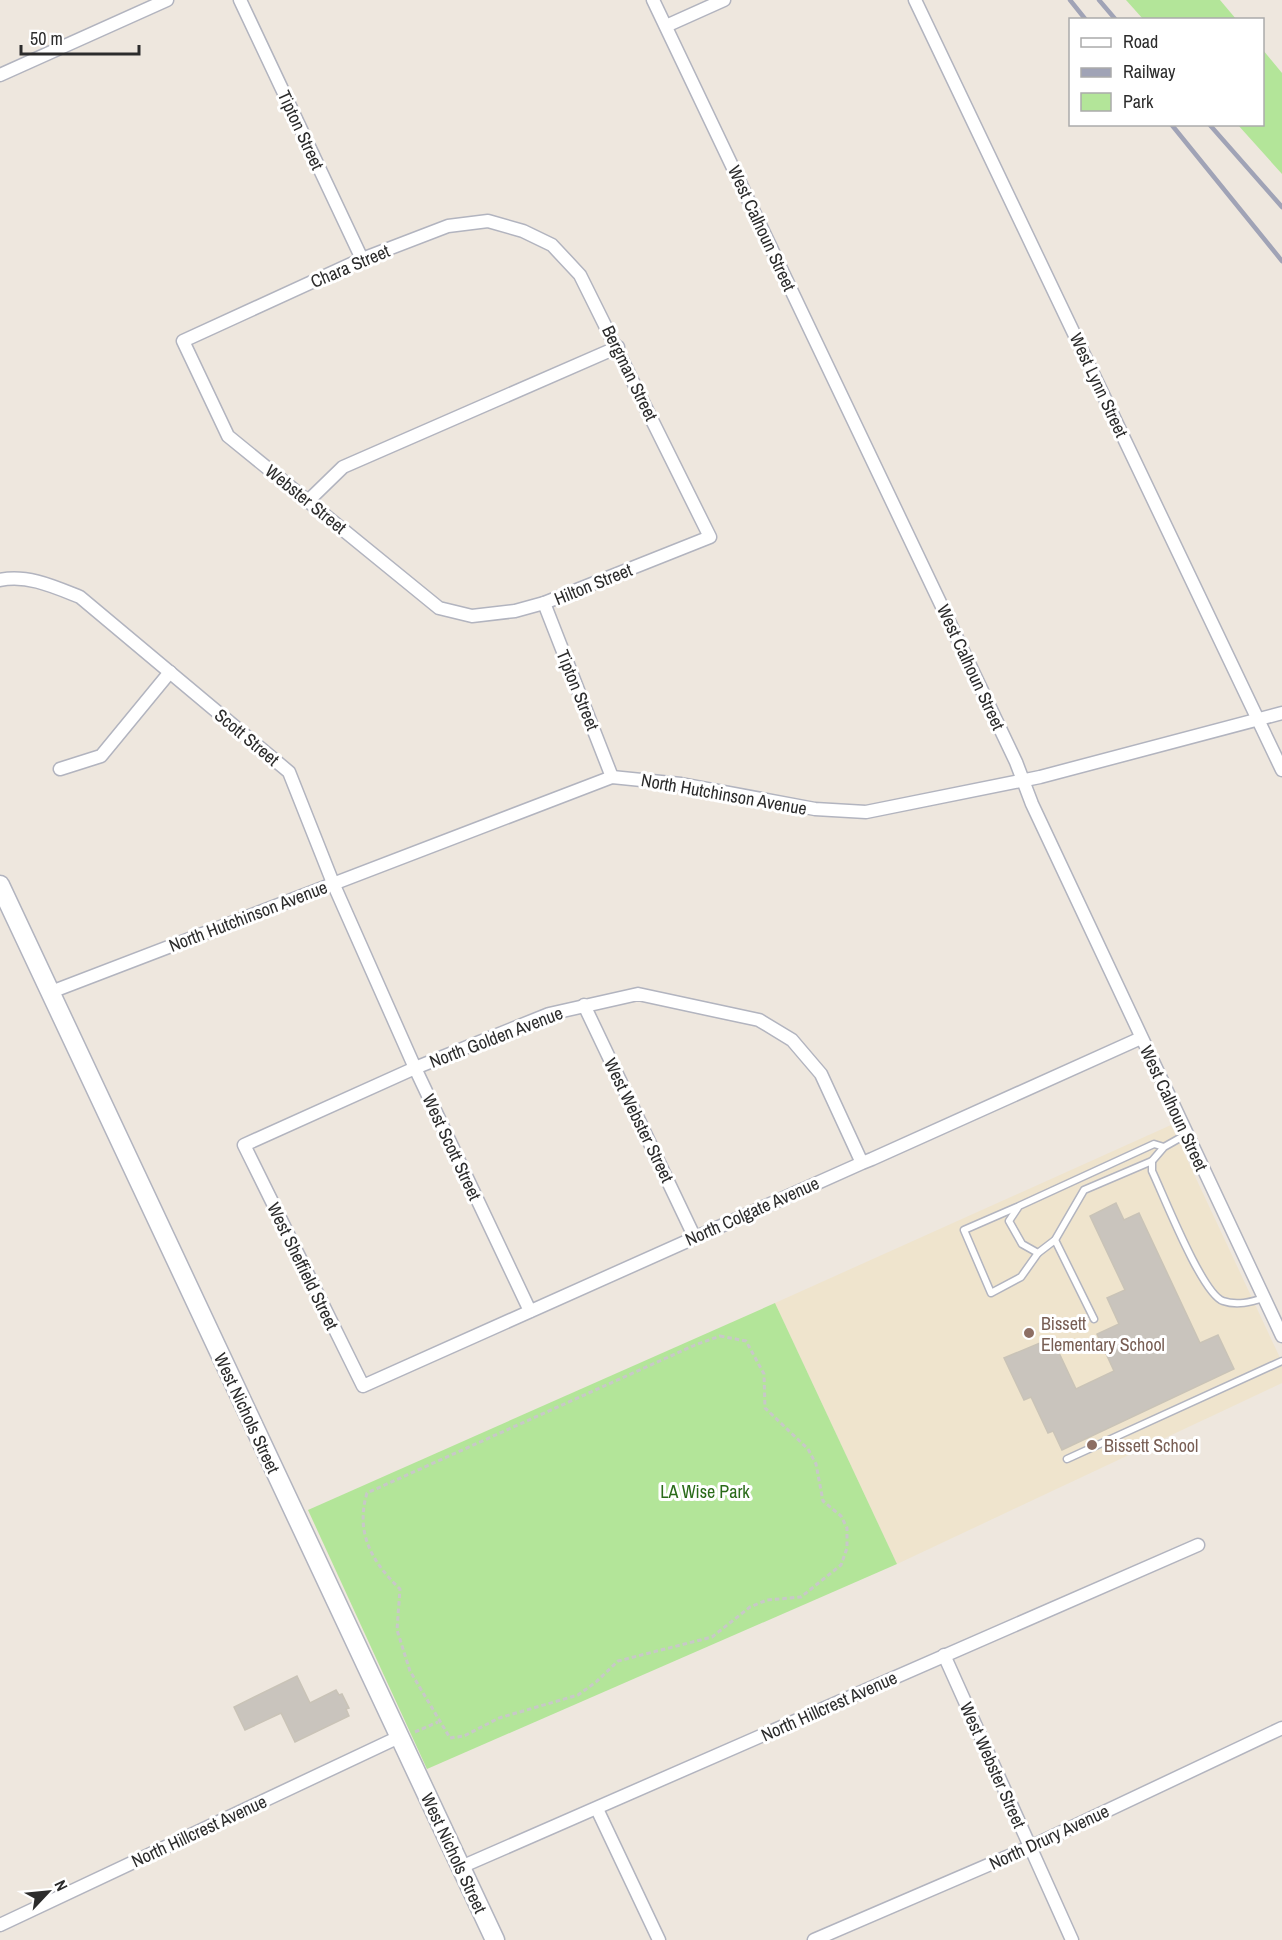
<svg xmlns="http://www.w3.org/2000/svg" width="1282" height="1940" font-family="'Archivo Narrow',sans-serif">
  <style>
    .education { fill: #efe4cd }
    .green { fill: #b3e599 }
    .building { fill: #c9c4bd; stroke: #c9c3b7; stroke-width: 1.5 }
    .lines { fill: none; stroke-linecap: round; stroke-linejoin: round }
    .lane-casing { stroke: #b2b4bf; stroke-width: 9 }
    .street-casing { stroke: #b2b4bf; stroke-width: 15 }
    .secondary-casing { stroke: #b2b4bf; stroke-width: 21 }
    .path { stroke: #c8c8c8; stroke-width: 3; stroke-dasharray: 4.5 3; stroke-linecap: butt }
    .lane { stroke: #fff; stroke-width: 6 }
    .street { stroke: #fff; stroke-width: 12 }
    .secondary { stroke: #fff; stroke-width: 18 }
    .rail { stroke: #a0a3b6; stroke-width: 4.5 }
    .education-dot { fill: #8d6e63; stroke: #fff; stroke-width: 2 }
    .labels { text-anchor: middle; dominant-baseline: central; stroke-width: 6; stroke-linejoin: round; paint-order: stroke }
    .street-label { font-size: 18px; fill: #2c2c2c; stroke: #fff }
    .education-label { font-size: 18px; fill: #785e54; stroke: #fff; text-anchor: start }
    .park-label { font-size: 18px; fill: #2a6b19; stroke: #fff }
  </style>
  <rect width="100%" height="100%" fill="#eee7de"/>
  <polygon class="education" points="1171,1125 1282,1362 1282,1383 897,1564 775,1303"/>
  <g class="green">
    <polygon points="1126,0 1220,0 1236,19 1143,19"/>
    <polygon points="1263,50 1282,73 1282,174 1238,125 1262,124"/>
    <polygon points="775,1303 897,1564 427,1769 308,1510"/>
  </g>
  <g class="building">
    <polygon points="1116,1203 1124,1220 1139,1213 1200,1343 1218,1335 1234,1369 1062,1450 1053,1431 1048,1433 1031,1397 1024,1400 1004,1358 1052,1338 1076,1389 1114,1371 1097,1334 1119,1324 1107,1298 1125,1290 1090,1216"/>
    <polygon points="297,1676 310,1703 336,1690 339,1695 342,1694 349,1708 346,1709 349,1716 295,1742 281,1713 245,1730 234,1707"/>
  </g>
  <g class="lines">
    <g class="lane-casing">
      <g id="lane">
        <polyline points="1164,1147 1154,1144 1019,1206 1009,1221 1022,1244 1038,1253 1055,1240 1084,1190 1152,1161 1164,1147 1187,1134"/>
        <path d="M1152,1161v10c11,23 50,123 71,130 14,5 28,1 41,-3"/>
        <polyline points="1017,1207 964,1230 991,1293 1021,1277 1038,1253"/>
        <polyline points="1055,1240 1094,1319"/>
        <polyline points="1067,1459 1282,1361"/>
      </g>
    </g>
    <g class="street-casing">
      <g id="street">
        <polyline points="240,0 362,259"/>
        <polyline points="653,0 1016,762 1032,804 1282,1336"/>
        <polyline points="915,0 1282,770"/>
        <polyline points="666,26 724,0"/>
        <polyline points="0,75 167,0"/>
        <polygon points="488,221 523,231 552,245 580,275 710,537 544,603 515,611 472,616 439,608 228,436 183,341 362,259 448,226"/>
        <polyline points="308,501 343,467 618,347"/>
        <path d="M0,580c27,-6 55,7 80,17l209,175 44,111 82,185 115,243"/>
        <polyline points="544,603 612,777"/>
        <polyline points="60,769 101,756 170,672"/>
        <polyline points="51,992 612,777 681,784 815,809 866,812 1040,777 1282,713"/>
        <polyline points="584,1005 694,1236"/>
        <polyline points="862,1163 821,1074 792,1040 759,1020 638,994 549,1014 415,1068 244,1145 363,1386 862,1163 872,1159 1141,1038"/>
        <polyline points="944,1655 1072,1940"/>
        <polyline points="597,1809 659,1940"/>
        <polyline points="461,1867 1198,1545"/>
        <polyline points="0,1925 399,1737"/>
        <polyline points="814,1940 1030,1847 1282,1728"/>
      </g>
    </g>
    <g class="secondary-casing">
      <polyline id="secondary" points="0,885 495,1940"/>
    </g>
    <g class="path">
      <path d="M720,1336l26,5 18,33 1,34 43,41 8,15 7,37 18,15 6,12v20l-6,17 -40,32 -34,3 -17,7 -38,30 -94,24 -22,21 -18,13 -79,23 -35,18 -14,2 -40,-67 -13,-41 3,-41c-28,-27 -45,-56 -33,-96l328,-148z"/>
      <polyline points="415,1732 438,1722"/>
    </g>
    <use href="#lane" class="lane"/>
    <use href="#street" class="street"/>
    <use href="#secondary" class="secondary"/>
    <g class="rail">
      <polyline points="1070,0 1086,20"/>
      <polyline points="1099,0 1116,20"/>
      <polyline points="1171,124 1282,261"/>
      <polyline points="1209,124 1282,207"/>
    </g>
  </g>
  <g class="education-dot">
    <circle cx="1029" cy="1333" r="6"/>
    <circle cx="1092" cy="1445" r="6"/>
  </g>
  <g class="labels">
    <g class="street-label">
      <text transform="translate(301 130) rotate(65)">Tipton Street</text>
      <text transform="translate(762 228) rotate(65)">West Calhoun Street</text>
      <text transform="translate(350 266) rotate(-23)">Chara Street</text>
      <text transform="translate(630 373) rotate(64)">Bergman Street</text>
      <text transform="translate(1099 385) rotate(65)">West Lynn Street</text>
      <text transform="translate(306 499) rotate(39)">Webster Street</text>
      <text transform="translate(593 584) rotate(-22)">Hilton Street</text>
      <text transform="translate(971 667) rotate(65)">West Calhoun Street</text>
      <text transform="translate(578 690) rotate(68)">Tipton Street</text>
      <text transform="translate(247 737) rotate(40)">Scott Street</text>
      <text transform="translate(724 794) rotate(10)">North Hutchinson Avenue</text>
      <text transform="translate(248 916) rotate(-21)">North Hutchinson Avenue</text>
      <text transform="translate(496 1037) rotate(-21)">North Golden Avenue</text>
      <text transform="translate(1174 1108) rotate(65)">West Calhoun Street</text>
      <text transform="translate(639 1120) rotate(64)">West Webster Street</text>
      <text transform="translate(452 1147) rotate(65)">West Scott Street</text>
      <text transform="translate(752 1211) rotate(-24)">North Colgate Avenue</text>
      <text transform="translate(303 1266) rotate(64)">West Sheffield Street</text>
      <text transform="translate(247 1413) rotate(65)">West Nichols Street</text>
      <text transform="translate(829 1706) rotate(-24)">North Hillcrest Avenue</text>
      <text transform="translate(993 1765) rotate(66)">West Webster Street</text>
      <text transform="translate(199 1831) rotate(-25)">North Hillcrest Avenue</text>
      <text transform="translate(1049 1837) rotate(-25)">North Drury Avenue</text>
      <text transform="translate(454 1853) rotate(65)">West Nichols Street</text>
    </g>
    <g class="education-label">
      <text x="1041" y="1323">Bissett<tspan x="1041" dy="21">Elementary School</tspan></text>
      <text x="1104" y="1445">Bissett School</text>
    </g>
    <g class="park-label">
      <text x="705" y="1491">LA Wise Park</text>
    </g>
  </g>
  <rect x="1069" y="18" width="195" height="108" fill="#ffffff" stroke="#ababab" stroke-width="1.5"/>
  <rect x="1081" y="38" width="30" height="9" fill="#ffffff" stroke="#ababab" stroke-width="1.5"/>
  <text x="1123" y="48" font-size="18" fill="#2c2c2c">Road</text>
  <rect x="1081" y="68" width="30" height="9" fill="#a0a3b6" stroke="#ababab" stroke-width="1.5"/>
  <text x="1123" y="78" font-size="18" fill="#2c2c2c">Railway</text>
  <rect x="1081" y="93" width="30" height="18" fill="#b3e599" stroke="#ababab" stroke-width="1.5"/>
  <text x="1123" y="108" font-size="18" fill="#2c2c2c">Park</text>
  <g transform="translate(48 1892) rotate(64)" stroke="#ffffff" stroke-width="4.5" paint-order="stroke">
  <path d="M0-4.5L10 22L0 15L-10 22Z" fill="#2c2c2c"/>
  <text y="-9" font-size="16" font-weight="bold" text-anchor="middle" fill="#2c2c2c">N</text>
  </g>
  <path d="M21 45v9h118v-9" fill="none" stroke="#2c2c2c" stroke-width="3"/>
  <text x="30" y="45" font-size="18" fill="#2c2c2c" stroke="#ffffff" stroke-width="4.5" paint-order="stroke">50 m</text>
</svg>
